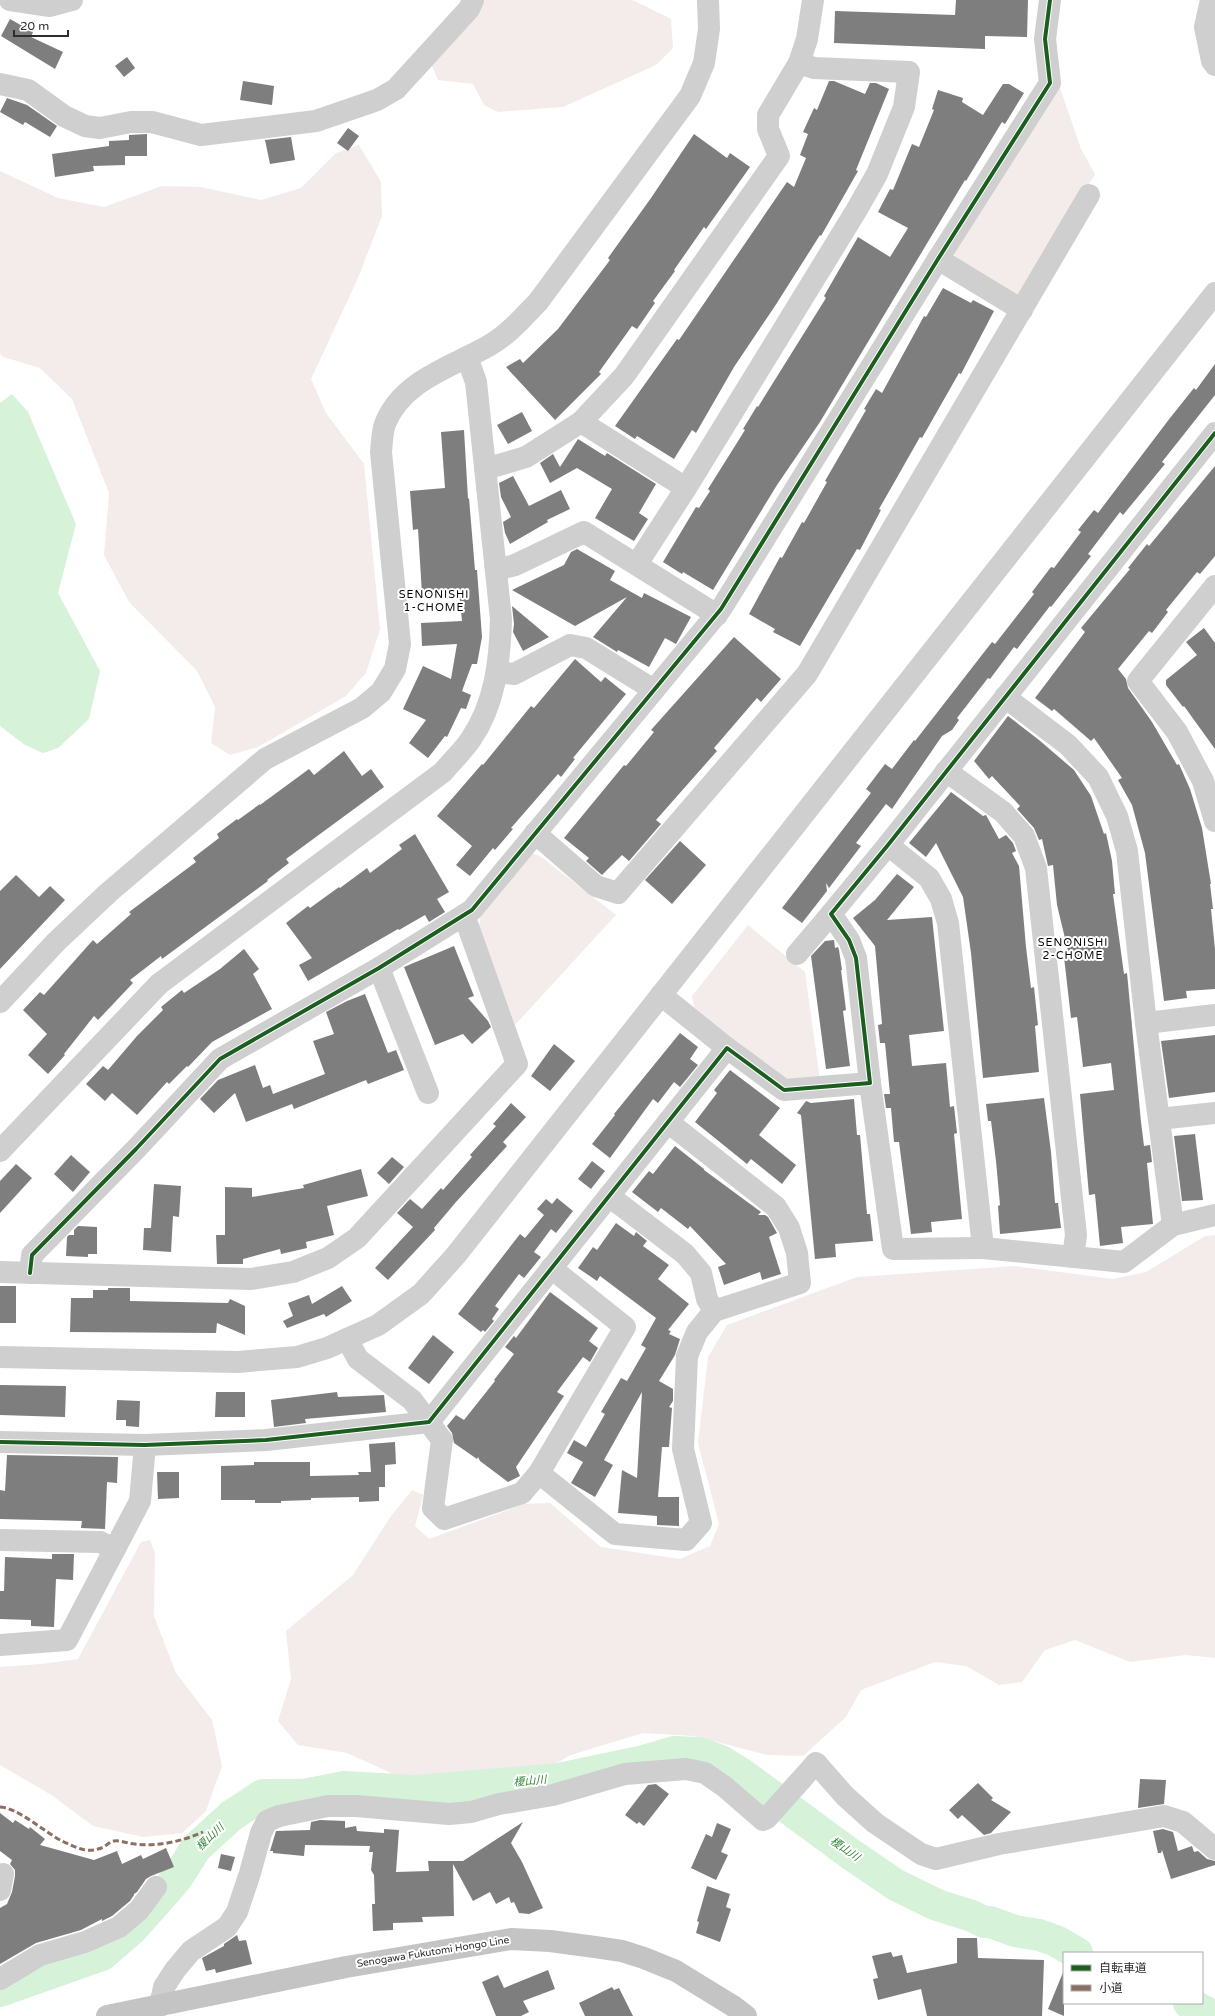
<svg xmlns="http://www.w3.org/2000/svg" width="1215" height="2016" font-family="'Varela Round','Noto Sans JP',sans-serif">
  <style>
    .green { fill: #f4eceb }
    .water { fill: #d6f2d9 }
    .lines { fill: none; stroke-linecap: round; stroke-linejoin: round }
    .river { stroke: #d6f2d9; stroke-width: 32 }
    .building { fill: #7e7e7e }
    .minor { stroke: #cfcfcf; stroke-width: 22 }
    .major { stroke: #c4c4c4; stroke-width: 22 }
    .quiet { stroke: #8d6e63; stroke-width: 3; stroke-dasharray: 6 3; stroke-linecap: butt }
    .cycleway-casing { stroke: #fff; stroke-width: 6 }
    .cycleway { stroke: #1b5e20; stroke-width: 4 }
    .labels { text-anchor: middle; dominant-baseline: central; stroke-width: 4; stroke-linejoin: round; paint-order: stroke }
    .street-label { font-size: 10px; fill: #2d2d2d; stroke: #fff }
    .neighbourhood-label { font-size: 11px; letter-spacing: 1px; fill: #000; stroke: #fff }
    .water-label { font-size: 11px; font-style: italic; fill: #36843d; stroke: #fff }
  </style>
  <rect width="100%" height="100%" fill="#fff"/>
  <g class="green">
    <polygon points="485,0 629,0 635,1 671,19 673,48 656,65 563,107 498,112 484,105 473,84 438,80 431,64"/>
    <polygon points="1059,85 1081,149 1095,174 1020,300 958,265 952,250"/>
    <polygon points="359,145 381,182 382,216 358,278 311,379 326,413 364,464 380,629 366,673 346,696 258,747 230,755 211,743 215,707 197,671 129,602 104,555 109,493 72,399 40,368 3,357 0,354 0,171 58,198 104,207 162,186 201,187 261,200 301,188 336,153"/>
    <polygon points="528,852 540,856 616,915 515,1025 479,927 482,907"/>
    <polygon points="748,925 805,972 820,1080 786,1082 694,1007 692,996"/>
    <polygon points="1215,1235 1215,1658 1186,1655 1130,1662 1075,1640 1045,1650 1022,1682 999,1685 966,1666 935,1662 861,1690 846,1717 803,1756 767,1755 694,1736 643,1733 571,1755 506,1791 445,1793 404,1779 347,1753 298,1745 278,1721 291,1679 286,1631 353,1575 391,1516 412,1490 423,1495 415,1526 429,1539 524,1504 550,1503 601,1547 680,1559 710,1546 719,1524 698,1443 708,1357 727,1325 857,1277 1015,1266 1113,1279 1146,1272 1205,1236"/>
    <polygon points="150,1540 155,1553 154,1616 176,1673 212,1720 222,1766 206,1811 182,1833 143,1837 93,1826 53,1796 0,1765 0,1667 41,1664 78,1659 141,1542"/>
  </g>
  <polygon class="water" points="12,394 28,412 76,524 58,593 100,671 89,719 58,748 43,753 25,745 0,726 0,403"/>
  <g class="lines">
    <g class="river">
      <polyline points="0,1991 102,1955 131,1930 156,1902 177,1878 196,1848 231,1816 263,1795 304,1795 344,1787 415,1791 559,1779 640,1762 674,1752 699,1753 721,1761 742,1774 849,1853 896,1885 937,1905 972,1916 984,1922 990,1922 1015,1931 1039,1935 1056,1941 1077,1953"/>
      <polyline points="1189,2003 1212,2016"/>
    </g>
  </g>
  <g class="building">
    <polygon points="956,0 1028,0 1027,37 985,36 985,49 834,43 835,11 955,15"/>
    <polygon points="10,19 33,32 31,37 63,52 55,69 1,36"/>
    <polygon points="127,57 135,68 124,77 115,66"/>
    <polygon points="243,81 274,86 272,105 240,100"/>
    <polygon points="829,81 834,81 865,94 870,83 876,83 889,89 856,170 858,171 821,236 820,235 775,306 734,367 696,433 692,430 674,459 637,436 635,439 615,426 677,339 679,340 787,182 794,187 806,158 800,155 808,134 803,132 814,108 817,110"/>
    <polygon points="1003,84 1009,84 1024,93 1005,124 1002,122 966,181 965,180 820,422 777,485 713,590 683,572 682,574 663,562 696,507 699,508 710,491 708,489 745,430 743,429 757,406 758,407 826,298 824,296 858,237 890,257 908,228 878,212 890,189 893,190 912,144 919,147 934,110 932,109 938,90 963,98 962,102 983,115"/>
    <polygon points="7,98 27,105 57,126 50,137 25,122 23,125 0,112"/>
    <polygon points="348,128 359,136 348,151 337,143"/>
    <polygon points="147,134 147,156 125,156 125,165 93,166 94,171 55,177 52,154 109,146 109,141 129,140 129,135"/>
    <polygon points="694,134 727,158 730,153 750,167 706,229 704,227 674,270 675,271 653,301 655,303 637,329 632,326 599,372 601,374 555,420 506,367 520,359 523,363 558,329 610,260 608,258 651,198"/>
    <polygon points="291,137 295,160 270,164 265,140"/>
    <polygon points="943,288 971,303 973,300 994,311 961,374 959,373 922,438 920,437 895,481 879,509 881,510 860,550 857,549 800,646 773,632 775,629 749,614 780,557 782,558 802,522 804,523 827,482 825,481 866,410 864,409 876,389 882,393 924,316 926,317"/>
    <polygon points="1215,364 1215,395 1162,462 1165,464 1123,515 1120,512 1088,554 1091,556 1051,607 1050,606 1017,649 1014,647 990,679 988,678 957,718 959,720 952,730 942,736 892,809 886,804 856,843 861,846 829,888 826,883 827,891 802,923 782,908 871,793 866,789 885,764 892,769 914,740 915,741 992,642 995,644 1034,594 1032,592 1051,567 1054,568 1081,532 1078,530 1094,510 1098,513 1170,418 1194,388 1196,390"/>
    <polygon points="522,412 532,431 508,444 497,425"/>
    <polygon points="464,430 468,499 469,498 475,570 477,570 482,637 477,664 472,664 462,691 471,695 466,709 461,708 447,737 445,736 428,758 409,743 426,720 403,709 423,666 451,679 457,644 422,646 421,623 462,621 459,591 422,594 418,529 413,530 410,491 445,488 441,432"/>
    <polygon points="578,439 605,456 607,453 656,484 639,513 648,519 634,541 595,518 612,489 577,468 550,483 540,463 553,454 560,467"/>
    <polygon points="1215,466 1215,556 1200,574 1197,572 1166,610 1168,612 1152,633 1149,631 1118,669 1126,679 1128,688 1152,722 1177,765 1179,764 1190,789 1202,828 1211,884 1210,884 1213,909 1211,909 1215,949 1215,989 1186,991 1187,998 1164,1001 1145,853 1132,805 1118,780 1122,778 1094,738 1091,741 1054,709 1052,711 1035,698 1085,632 1081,628 1130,569 1128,568 1147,544 1149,546"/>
    <polygon points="513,476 529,506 561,490 570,509 547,520 548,522 510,544 505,533 503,522 511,517 501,497 499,483"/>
    <polygon points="577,549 615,571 610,580 642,598 644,593 691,617 676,644 665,638 649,667 618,650 617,652 593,637 627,597 575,626 512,590 564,565 571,552"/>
    <polygon points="512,606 549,637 523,651 513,632 514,624"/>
    <polygon points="1204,628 1215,643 1215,749 1184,706 1183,707 1166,685 1166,680 1197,655 1186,642"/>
    <polygon points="734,637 781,679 761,702 757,698 714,748 717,751 656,820 661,824 629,861 622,855 602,875 586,861 589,858 564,838 624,765 626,766 654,732 651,730"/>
    <polygon points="575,659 601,682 605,677 626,694 573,758 575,759 561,777 558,774 511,828 513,829 495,850 493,848 470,876 456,865 472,846 437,816 482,764 483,765 531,706 534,708"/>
    <polygon points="1008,716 1039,740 1074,770 1091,796 1104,834 1106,833 1112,861 1115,894 1113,894 1124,974 1127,973 1141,1122 1144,1146 1150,1145 1152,1162 1147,1163 1153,1224 1121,1227 1123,1243 1100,1246 1095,1194 1089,1195 1080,1094 1114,1090 1111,1063 1083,1067 1077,1017 1071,1018 1064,957 1069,955 1057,905 1053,865 1048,866 1042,839 1039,840 1034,828 1017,809 1020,806 992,776 989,779 974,761"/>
    <polygon points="344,751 362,776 371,769 384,787 286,859 289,863 267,880 268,881 162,959 161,956 130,980 133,983 98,1020 94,1016 64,1054 65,1055 48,1074 28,1055 47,1034 23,1010 40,992 44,995 93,940 97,944 131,914 129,912 196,862 193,858 219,838 217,834 237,819 238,820 260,804 260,805 309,769 314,775"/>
    <polygon points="951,792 983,816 986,815 999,839 1006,835 1013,843 1016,851 1012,853 1019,866 1026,947 1031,988 1034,987 1038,1025 1035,1026 1039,1072 983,1078 971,953 963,897 936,843 926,857 909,843"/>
    <polygon points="415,834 449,892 437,899 445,912 429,922 425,915 399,930 398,929 308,981 299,965 312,958 286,923 308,906 310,908 339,887 340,888 367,868 370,873 402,849 399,845"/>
    <polygon points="680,841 706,865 672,904 645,880"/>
    <polygon points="897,874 914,887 887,920 932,917 944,1031 909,1035 912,1066 946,1063 950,1107 954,1106 957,1133 954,1134 962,1219 931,1222 932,1232 911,1234 899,1142 894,1142 891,1108 886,1108 884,1094 890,1094 885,1043 880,1043 878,1025 882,1024 875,946 853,918 875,900"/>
    <polygon points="16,875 39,897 50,886 65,900 0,969 0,891"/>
    <polygon points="834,940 835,948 838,947 839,950 842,970 841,970 846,1010 843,1011 850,1066 826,1069 811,956 825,941"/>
    <polygon points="454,946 474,996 468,998 488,1021 491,1027 472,1044 463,1034 435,1045 404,967"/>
    <polygon points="244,949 259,969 253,974 272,1009 212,1042 188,1067 187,1066 169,1084 167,1082 137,1115 112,1093 105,1101 86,1084 103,1066 108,1070 137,1036 163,1010 161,1007 182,990 184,993 220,969"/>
    <polygon points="365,994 388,1053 396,1050 404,1070 368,1084 366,1080 294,1109 292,1104 246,1122 235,1093 214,1113 200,1099 218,1080 255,1065 263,1088 270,1085 273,1094 325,1074 313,1041 334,1034 326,1012 347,1001"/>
    <polygon points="680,1033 698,1047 690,1059 698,1065 680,1087 674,1082 658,1103 653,1099 610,1158 592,1144 615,1115 614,1114"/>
    <polygon points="1215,1035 1215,1092 1169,1098 1161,1041"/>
    <polygon points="554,1044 575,1061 550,1091 531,1076"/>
    <polygon points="730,1070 780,1108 759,1135 796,1165 782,1184 751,1159 747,1164 695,1122 717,1093 714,1090"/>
    <polygon points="1044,1098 1051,1152 1055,1203 1058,1203 1061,1228 1000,1234 998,1206 1000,1205 996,1161 991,1121 988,1121 986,1104"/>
    <polygon points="854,1099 857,1135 860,1135 867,1214 870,1214 873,1241 835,1244 836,1257 815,1259 801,1115 797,1113 806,1101 811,1103"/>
    <polygon points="511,1103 526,1117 503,1142 507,1146 456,1202 434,1228 435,1230 388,1280 375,1268 413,1227 397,1213 410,1199 422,1209 441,1188 443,1190 472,1157 470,1155 496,1126 493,1124"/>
    <polygon points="1195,1134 1203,1200 1182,1201 1174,1136"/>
    <polygon points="675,1146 704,1169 704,1170 761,1212 758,1215 765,1215 768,1217 777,1233 769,1237 781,1274 762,1280 760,1272 724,1285 718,1267 726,1264 690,1226 688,1229 661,1208 658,1212 632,1192 649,1171 653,1174"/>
    <polygon points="71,1155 90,1172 73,1192 54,1174"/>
    <polygon points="392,1157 404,1167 389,1184 377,1173"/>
    <polygon points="592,1161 605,1171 591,1189 578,1179"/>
    <polygon points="16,1164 32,1178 0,1213 0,1181"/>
    <polygon points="361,1169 368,1196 327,1206 334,1235 306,1242 307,1248 281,1254 280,1249 243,1259 243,1264 217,1264 216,1235 225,1235 225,1187 252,1188 252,1197 304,1188 303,1185"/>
    <polygon points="154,1184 181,1186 179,1217 173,1216 171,1252 143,1250 144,1228 151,1228"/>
    <polygon points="557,1198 573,1211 556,1233 551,1229 534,1252 541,1257 524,1278 519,1274 495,1306 499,1309 492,1319 494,1321 485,1332 483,1330 481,1332 458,1314 520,1234 525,1238 544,1215 537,1209 546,1199 552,1204"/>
    <polygon points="616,1223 634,1236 636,1232 647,1241 643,1246 669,1265 658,1279 689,1304 668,1330 671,1331 669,1334 680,1339 675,1355 659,1381 673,1389 673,1401 669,1407 672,1408 669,1447 662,1447 658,1497 679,1497 679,1526 657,1525 657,1516 618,1513 622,1470 637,1478 642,1392 604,1460 613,1465 595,1497 571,1483 583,1462 567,1453 574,1440 586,1447 605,1414 601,1412 621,1378 627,1381 646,1348 641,1345 656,1318 600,1276 597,1281 578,1268 593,1247 597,1250"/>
    <polygon points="78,1226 97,1227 97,1254 88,1254 88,1257 66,1256 67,1237 69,1235 74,1235 74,1230"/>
    <rect x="0" y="1286" width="16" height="37"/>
    <polygon points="342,1286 352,1301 326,1317 324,1314 287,1328 283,1321 293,1316 288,1303 309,1295 312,1304"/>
    <polygon points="108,1288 130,1288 130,1301 228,1303 230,1299 245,1306 245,1335 217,1323 216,1333 70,1332 71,1298 93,1298 93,1290 108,1290"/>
    <polygon points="550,1292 598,1328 589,1341 598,1348 590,1362 583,1357 557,1392 564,1396 516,1467 520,1476 508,1482 480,1461 478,1457 477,1459 454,1443 452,1433 447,1426 456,1415 464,1420 495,1381 494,1380 514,1354 505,1347 514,1336 516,1338"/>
    <polygon points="433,1335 454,1352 429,1384 408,1368"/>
    <polygon points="0,1385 66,1386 65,1417 0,1415"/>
    <polygon points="216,1392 245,1392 245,1417 215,1417"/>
    <polygon points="337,1392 338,1397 384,1395 386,1412 305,1419 306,1423 274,1427 271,1400"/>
    <polygon points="117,1400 140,1401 139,1427 126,1426 126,1420 116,1420"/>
    <polygon points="395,1442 396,1464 385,1465 385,1487 379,1487 379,1501 359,1502 359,1497 311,1498 311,1500 281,1501 281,1503 255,1503 255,1500 221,1500 221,1466 254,1465 254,1462 310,1462 310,1476 359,1475 358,1472 371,1472 369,1444"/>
    <polygon points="7,1455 118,1457 117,1483 107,1482 105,1529 81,1528 82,1521 0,1519 0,1490 5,1491"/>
    <polygon points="157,1472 179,1472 179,1498 158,1499"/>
    <polygon points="52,1554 74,1554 73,1580 56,1579 54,1627 31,1626 31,1620 0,1619 0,1591 4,1591 5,1557 52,1559"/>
    <polygon points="1140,1779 1166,1780 1164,1804 1138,1808"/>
    <polygon points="978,1783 993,1798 991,1800 1011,1812 991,1833 984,1835 962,1815 958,1819 949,1810"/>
    <polygon points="656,1784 669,1794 644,1826 639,1822 637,1824 625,1815 648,1785"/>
    <polygon points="0,1813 13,1823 15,1820 29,1829 30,1827 45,1839 40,1845 94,1860 117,1851 122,1864 141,1855 143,1859 166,1848 174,1867 151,1876 146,1879 137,1892 134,1894 134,1895 130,1901 112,1916 102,1921 102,1919 81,1930 36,1943 0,1964 0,1908 7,1904 12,1892 15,1876 15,1870 10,1864 12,1860 0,1851"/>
    <polygon points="320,1820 345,1821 345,1828 356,1826 357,1831 384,1833 384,1829 399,1830 396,1872 429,1871 428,1861 463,1861 523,1822 511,1843 522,1862 543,1908 529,1914 519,1913 514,1902 511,1903 509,1897 496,1904 490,1892 473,1901 453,1864 454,1916 422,1917 423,1922 393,1923 393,1930 373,1931 372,1904 375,1904 374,1875 371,1870 373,1852 369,1852 370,1846 305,1845 304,1856 273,1853 273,1851 270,1851 276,1831 310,1830 311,1822"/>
    <polygon points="717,1823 731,1829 721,1852 728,1855 716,1880 691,1868 706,1834 712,1837"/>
    <polygon points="1163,1829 1173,1832 1178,1851 1192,1846 1194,1852 1198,1851 1207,1859 1215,1861 1215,1865 1171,1879 1162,1850 1161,1853 1158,1853 1153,1831"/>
    <polygon points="221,1854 235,1857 231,1871 218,1868"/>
    <polygon points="707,1886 730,1894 726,1907 731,1909 720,1942 696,1933 699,1922 697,1921"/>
    <polygon points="237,1935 239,1941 246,1940 252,1964 216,1973 215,1969 206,1971 202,1958 224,1946 224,1944"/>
    <polygon points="957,1938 977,1938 978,1958 1044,1960 1042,2016 927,2016 921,1989 878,2000 873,1979 878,1978 872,1956 891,1952 893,1957 902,1955 907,1973 957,1963"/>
    <polygon points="548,1970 555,1989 523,2001 529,2012 521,2016 496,2016 482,1982 498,1975 504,1988"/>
    <polygon points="1064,1970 1064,2016 1048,2009"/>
    <polygon points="612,1987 614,1990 619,1988 633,2016 585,2016 579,2003"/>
  </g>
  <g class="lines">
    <g class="minor">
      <polyline points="10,0 50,6 72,0"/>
      <polyline points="1211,0 1205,27 1212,61 1215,65"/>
      <polyline points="0,84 28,90 64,116 85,126 100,128 131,122 152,122 201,135 316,121 377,100 396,89 469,9 473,0"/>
      <polyline points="938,259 1022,310"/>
      <polyline points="581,422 686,488"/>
      <polyline points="485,469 526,457 581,422 624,376 779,156 768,129 768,115 799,63 807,39 813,0"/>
      <polyline points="637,564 686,488 856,211 877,174 904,107 909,72 814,68 799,63"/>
      <polyline points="496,570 515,565 584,532 717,615"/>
      <polyline points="1215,586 1138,681 1177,732 1203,781 1215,821"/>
      <polyline points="497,672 514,674 570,645 586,648 654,690"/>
      <polyline points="1005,697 1068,745 1098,777 1117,816 1127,851 1146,1023 1173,1225"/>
      <polyline points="946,771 1003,812 1024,836 1036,868 1076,1235 1073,1257"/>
      <polyline points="535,833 596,886 618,893 807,674 1089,195"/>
      <polyline points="888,845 929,878 941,899 948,923 983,1248 1124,1262 1173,1225 1215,1215"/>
      <polyline points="797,954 831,914"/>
      <polyline points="379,968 428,1093"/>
      <polyline points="661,995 727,1048"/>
      <path d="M0,1002l56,-60 52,-49 157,-134 97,-51 19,-16 14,-23 5,-25 -19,-192c1,-9 1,-20 4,-28 17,-44 67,-57 105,-79 19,-11 33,-28 48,-43l152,-206 14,-33 5,-34 -1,-29"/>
      <polyline points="1146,1023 1215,1015"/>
      <polyline points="870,1083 893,1249 983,1248"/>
      <polyline points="1159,1119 1215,1113"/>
      <path d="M0,1151l159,-167 284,-212c9,-11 20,-21 28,-33 24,-35 29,-78 30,-120l-25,-237 -9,-25"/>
      <polyline points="609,1196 685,1254 701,1273 707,1299 714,1311"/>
      <polyline points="0,1272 251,1279 293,1272 328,1258 357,1238 517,1064 464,915"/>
      <polyline points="30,1273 32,1255 136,1149 220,1059 379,968 472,910 721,609 938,259 1050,83 1045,39 1050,0"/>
      <polyline points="347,1339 358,1359 412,1400 442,1440 433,1508 444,1519 522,1493 539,1473 625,1327 551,1268"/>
      <polyline points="0,1357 237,1362 297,1357 327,1348 378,1325 421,1294 456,1255 1215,293"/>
      <polyline points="0,1442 145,1445 266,1440 429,1422 727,1048 784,1090 870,1083 856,958 849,940 831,914 888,845 1215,433"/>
      <polyline points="539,1473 615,1534 686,1540 701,1523 683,1449 687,1356 697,1332 714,1311 800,1283 797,1253 789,1228 776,1207 668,1122"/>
      <polyline points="0,1540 100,1542 115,1549"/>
      <polyline points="0,1645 67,1640 140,1501 145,1445"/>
      <polyline points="0,1890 3,1874"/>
      <polyline points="0,1979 40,1955 85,1942 119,1927 139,1910 156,1887"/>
      <polyline points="160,2006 164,1987 175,1970 191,1951 227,1927 237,1912 250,1873 261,1833 267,1821 279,1816 328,1806 356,1806 449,1814 471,1812 499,1804 553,1795 625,1774 686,1769 705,1773 725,1787 763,1820 767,1818 816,1763 845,1796 875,1823 921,1854 936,1859 999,1844 1164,1816 1183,1822 1215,1849"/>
    </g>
    <polyline class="major" points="107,2016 346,1967 511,1939 550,1941 595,1947 622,1951 644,1958 676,1971 733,2006 746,2016"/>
    <path class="quiet" d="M0,1807c19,1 45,26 64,35 11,5 22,11 34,7 6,-1 11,-7 16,-8 8,-1 14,3 21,3 23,3 48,-3 68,-12"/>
    <g class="cycleway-casing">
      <g id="cycleway">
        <polyline points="30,1273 32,1255 136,1149 220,1059 379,968 472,910 721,609 938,259 1050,83 1045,39 1050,0"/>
        <polyline points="0,1442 145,1445 266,1440 429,1422 727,1048 784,1090 870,1083 856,958 849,940 831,914 888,845 1215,433"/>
      </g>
    </g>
    <use href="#cycleway" class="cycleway"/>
  </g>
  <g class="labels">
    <g class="street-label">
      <text transform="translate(433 1952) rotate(-9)">Senogawa Fukutomi Hongo Line</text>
    </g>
    <g class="neighbourhood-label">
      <text x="434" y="594">SENONISHI<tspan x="434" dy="13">1-CHOME</tspan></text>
      <text x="1073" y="942">SENONISHI<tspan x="1073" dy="13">2-CHOME</tspan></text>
    </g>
    <g class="water-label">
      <text transform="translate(530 1781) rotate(-5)">榎山川</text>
      <text transform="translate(210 1837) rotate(-44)">榎山川</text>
      <text transform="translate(845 1849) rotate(35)">榎山川</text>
    </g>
  </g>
  <rect x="1063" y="1952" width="140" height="52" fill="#ffffff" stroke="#ababab"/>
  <rect x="1071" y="1965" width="20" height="6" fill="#1b5e20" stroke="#ababab"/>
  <text x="1099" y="1972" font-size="12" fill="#2d2d2d">自転車道</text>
  <rect x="1071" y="1985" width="20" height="6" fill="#8d6e63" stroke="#ababab"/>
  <text x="1099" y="1992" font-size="12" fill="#2d2d2d">小道</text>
  <path d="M14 30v6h54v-6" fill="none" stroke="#2d2d2d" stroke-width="2"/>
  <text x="20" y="30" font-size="12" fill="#2d2d2d" stroke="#ffffff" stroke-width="3" paint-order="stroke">20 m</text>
</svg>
